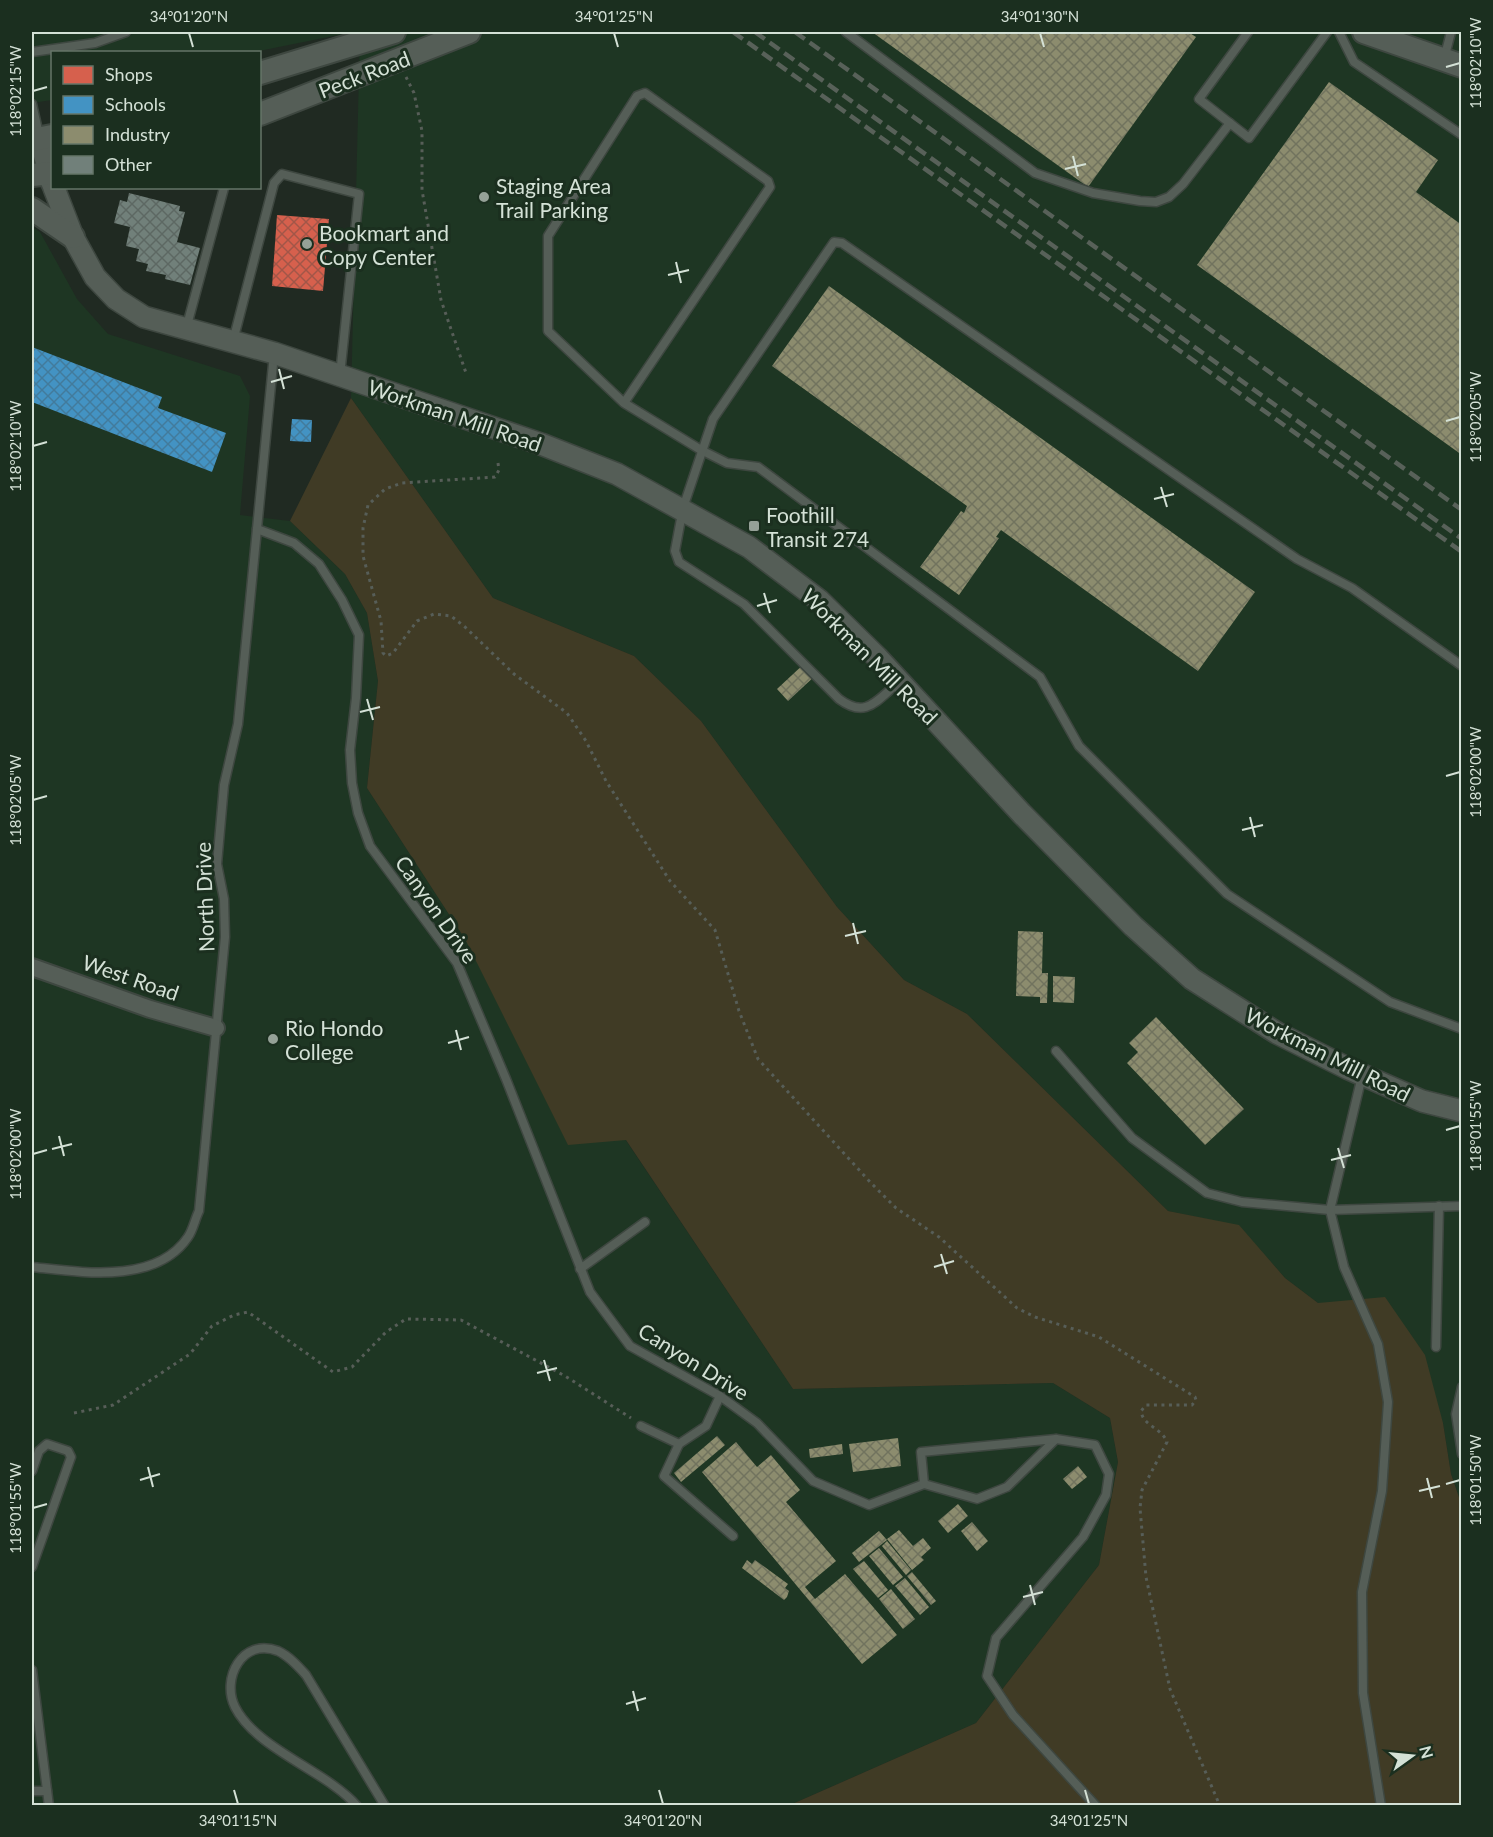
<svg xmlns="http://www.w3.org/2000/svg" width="1493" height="1837" font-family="Lato,sans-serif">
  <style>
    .built { fill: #1e3623 }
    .green { fill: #403b25 }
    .shops { fill: url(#shops-cross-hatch) }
    .schools { fill: url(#schools-cross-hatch) }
    .industry { fill: url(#industry-cross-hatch) }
    .building { fill: url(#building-cross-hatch) }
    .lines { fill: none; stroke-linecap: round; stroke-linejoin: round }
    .service-casing { stroke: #3e4740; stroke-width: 11 }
    .minor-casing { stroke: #3e4740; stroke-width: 20 }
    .tertiary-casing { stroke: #3e4740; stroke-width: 24 }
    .secondary-casing { stroke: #3e4740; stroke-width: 26 }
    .path { stroke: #575e58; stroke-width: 3; stroke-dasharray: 3 4.5; stroke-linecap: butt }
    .service { stroke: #555e57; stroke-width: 8 }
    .minor { stroke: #555e57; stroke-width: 16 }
    .tertiary { stroke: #555e57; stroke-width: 21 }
    .secondary { stroke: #555e57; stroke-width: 22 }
    .rail { stroke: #586159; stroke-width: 4.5; stroke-dasharray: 12 6; stroke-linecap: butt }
    .ticks { fill: none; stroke: #d4e1d6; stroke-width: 2 }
    .poi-dot { fill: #95a197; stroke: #1b2f1f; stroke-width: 2 }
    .labels { text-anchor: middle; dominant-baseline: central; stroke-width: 6; stroke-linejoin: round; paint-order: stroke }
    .street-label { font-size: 21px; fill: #d4e1d6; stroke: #1b2f1f }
    .poi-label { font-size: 21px; fill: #d4e1d6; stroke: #1b2f1f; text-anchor: start }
    .neatline { fill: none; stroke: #d4e1d6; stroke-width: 2 }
    .ticks-label { font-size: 15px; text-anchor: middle; fill: #d4e1d6 }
  </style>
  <defs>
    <pattern id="shops-cross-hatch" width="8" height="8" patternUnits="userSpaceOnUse" patternTransform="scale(1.5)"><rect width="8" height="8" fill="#d6604d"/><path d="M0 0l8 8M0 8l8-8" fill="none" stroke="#a25648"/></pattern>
    <pattern id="schools-cross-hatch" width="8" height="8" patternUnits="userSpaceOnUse" patternTransform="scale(1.5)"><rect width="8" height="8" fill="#4393c3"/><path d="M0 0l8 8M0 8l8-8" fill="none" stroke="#427b9c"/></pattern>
    <pattern id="industry-cross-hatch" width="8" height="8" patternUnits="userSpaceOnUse" patternTransform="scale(1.5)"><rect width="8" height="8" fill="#8c8c6e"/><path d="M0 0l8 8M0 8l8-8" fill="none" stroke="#71735e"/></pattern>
    <pattern id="building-cross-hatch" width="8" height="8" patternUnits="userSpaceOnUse" patternTransform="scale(1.5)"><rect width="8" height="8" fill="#71807a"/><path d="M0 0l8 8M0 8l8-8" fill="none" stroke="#5d6863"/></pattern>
  </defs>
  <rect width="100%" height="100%" fill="#202a22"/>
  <g class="built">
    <polygon points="32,32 353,32 254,52 52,52 52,100 32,103"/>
    <polygon points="360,32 1461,32 1461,1503 1451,1474 1443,1423 1338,1303 1318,1303 1285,1278 1239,1226 1168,1211 967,1014 904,980 837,907 701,721 634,656 493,598 351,398"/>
    <polygon points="32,227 40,232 77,299 108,334 240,376 250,396 240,515 290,521 345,574 367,613 378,681 367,788 465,939 625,1139 793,1389 1053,1383 1110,1418 1118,1462 1099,1565 976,1723 790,1805 32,1805"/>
  </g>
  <polygon class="green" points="351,398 493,598 634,656 701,721 837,907 904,980 967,1014 1168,1211 1239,1225 1285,1278 1318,1303 1385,1297 1425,1355 1443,1423 1451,1474 1461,1503 1461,1805 790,1805 976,1723 1099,1565 1118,1462 1110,1418 1053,1383 793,1389 626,1140 568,1145 465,939 367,788 378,681 367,613 345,574 290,521"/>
  <polygon class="shops" points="277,215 329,219 323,291 272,286"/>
  <g class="schools">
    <polygon points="32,347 162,397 158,408 226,433 212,472 32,402"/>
    <polygon points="292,419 312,420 311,442 290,441"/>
  </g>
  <g class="industry">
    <polygon points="872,32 1188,32 1196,37 1088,187"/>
    <polygon points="1329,82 1438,160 1416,192 1462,225 1462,455 1197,265"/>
    <polygon points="829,286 1255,592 1198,671 1001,530 996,537 999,538 959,595 920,567 961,511 964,513 967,506 772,366"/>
    <polygon points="806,662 817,674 788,701 777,689"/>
    <polygon points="1018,931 1043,932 1042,973 1048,973 1047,1003 1040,1003 1040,997 1016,996"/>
    <polygon points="1053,976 1075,977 1074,1003 1053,1002"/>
    <polygon points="1156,1017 1244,1109 1205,1145 1127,1063 1138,1052 1129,1043"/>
    <polygon points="717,1436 725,1445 681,1482 674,1473"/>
    <polygon points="898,1438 901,1466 853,1472 849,1444"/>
    <polygon points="736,1442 757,1467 771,1455 800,1490 786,1502 836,1561 805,1587 815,1599 845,1574 897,1635 862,1664 702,1472"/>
    <polygon points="842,1444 843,1454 810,1458 809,1449"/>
    <polygon points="1078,1466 1087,1477 1072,1489 1063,1479"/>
    <polygon points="958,1504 968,1516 948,1533 938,1521"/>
    <polygon points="972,1522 988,1541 977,1551 961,1531"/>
    <polygon points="899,1530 913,1546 923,1538 931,1548 921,1557 924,1560 912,1570 887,1539"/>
    <polygon points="879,1531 887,1540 859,1562 852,1553"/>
    <polygon points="887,1541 911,1570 906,1575 882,1546"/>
    <polygon points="879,1548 903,1577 893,1585 869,1556"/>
    <polygon points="747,1560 752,1564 755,1560 788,1584 785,1588 789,1591 787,1597 784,1600 742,1568"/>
    <polygon points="864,1561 888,1590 878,1598 853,1569"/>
    <polygon points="912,1572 936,1601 931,1605 907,1576"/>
    <polygon points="905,1578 929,1607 920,1615 895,1586"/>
    <polygon points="891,1589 915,1619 903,1629 879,1599"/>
  </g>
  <polygon class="building" points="129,193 180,206 179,211 185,212 177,242 200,248 190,285 165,279 166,275 146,271 148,264 136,261 139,249 126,246 130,227 114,223 120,200 127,202"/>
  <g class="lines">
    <g class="service-casing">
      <g id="service">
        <polyline points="846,32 1035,173 1093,193 1140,201 1156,202 1169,197 1183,184 1230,123"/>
        <polyline points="1248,32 1199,99 1249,138 1327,32"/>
        <polyline points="1339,32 1354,62 1462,135"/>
        <polyline points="32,52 95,43 126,32"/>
        <polyline points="1444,59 1451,32"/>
        <polyline points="32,104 40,139"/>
        <polyline points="186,329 224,188"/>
        <polyline points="233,341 274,183 282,174 359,194 340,375"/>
        <polyline points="624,403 770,187 768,181 645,93 637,96 548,236 548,331 624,403 701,450 727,463 758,467 1040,677 1079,746 1227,894 1390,1002 1462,1029"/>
        <polyline points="257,529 294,543 319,564 342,600 359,635 356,698 350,750 352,783 358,813 370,846 457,963 506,1079 590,1292 630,1346 720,1396 757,1423 813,1481 869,1505 924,1484 977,1499 1007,1487 1056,1439"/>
        <path d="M898,683c-22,18 -32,36 -59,16l-95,-95 -65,-42 -4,-11 8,-43 30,-89 121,-177 8,1 455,316 55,29 110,78"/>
        <polyline points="1056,1051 1132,1138 1207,1193 1242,1202 1330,1210 1462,1206"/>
        <polyline points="1362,1076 1330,1210 1344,1267 1378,1344 1388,1402 1382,1491 1362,1592 1363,1693 1381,1806"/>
        <path d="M32,1267c48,5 124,18 156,-30 5,-7 7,-18 11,-26l26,-274 -1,-38 -7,-35 7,-79 14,-61 36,-370"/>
        <polyline points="580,1269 645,1222"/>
        <polyline points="1436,1347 1439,1206"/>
        <polyline points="1462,1387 1456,1414 1462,1454"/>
        <polyline points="641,1426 679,1444 706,1426 720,1396"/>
        <polyline points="679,1444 664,1476 733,1536"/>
        <polyline points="32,1471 39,1451 47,1444 68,1451 71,1457 32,1567"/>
        <polyline points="924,1484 921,1452 1056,1439 1095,1445 1109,1474 1106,1495 1083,1537 996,1638 987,1676 1013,1715 1096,1806"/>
        <polyline points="32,1670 49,1806"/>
        <polyline points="32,1791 47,1791"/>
        <path d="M357,1806c-30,-35 -101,-57 -122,-99 -14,-28 7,-70 43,-56 11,5 20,15 28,24l79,131"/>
      </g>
    </g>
    <g class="minor-casing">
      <polyline id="minor" points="32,967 150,1009 216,1028"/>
    </g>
    <g class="tertiary-casing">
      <g id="tertiary">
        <polyline points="40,139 52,183"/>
        <polyline points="54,188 73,237 95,277 116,299 144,317 274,353 541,444 617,474 749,547 819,600 877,657 1022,814 1133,926 1192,979 1277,1033 1349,1069 1422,1101 1462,1111"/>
      </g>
    </g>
    <g class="secondary-casing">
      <g id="secondary">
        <polyline points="1364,32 1462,66"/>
        <polyline points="260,73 394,32"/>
        <polyline points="260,114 469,32"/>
        <polyline points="32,140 52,136"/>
        <polyline points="32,175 52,173"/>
        <polyline points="32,209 73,237"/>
      </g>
    </g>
    <g class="path">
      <polyline points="406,77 414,93 422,131 422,190 441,300 466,373"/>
      <path d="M498,463l1,7 -4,7 -93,6 -17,6 -17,16 -5,23v28l18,65 2,32 3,3 7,-3 24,-32 17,-7 17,2 14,11 49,47 53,39 19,28 20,40 64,100 45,49 24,81 19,48 113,124 25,25 43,29 78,71 18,9 64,20 96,60 1,3 -4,5h-46l-5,6c2,15 21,17 26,31l-25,48 -2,18 6,69 24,112 50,117"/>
      <polyline points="74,1413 113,1405 190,1354 212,1326 234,1315 248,1312 333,1372 352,1367 386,1332 406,1319 461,1320 565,1376 631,1418"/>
    </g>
    <use href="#service" class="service"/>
    <use href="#minor" class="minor"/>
    <use href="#tertiary" class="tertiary"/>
    <use href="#secondary" class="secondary"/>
    <g class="rail">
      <polyline points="733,32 1462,552"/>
      <polyline points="755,32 1462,539"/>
      <polyline points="795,32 1462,510"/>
    </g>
  </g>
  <path class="ticks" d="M189,33l4,14M614,33l4,14M1040,33l4,14M1446,67l14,-4M33,91l14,-4M1073,156l5,20M1065,169l21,-5M676,262l5,21M668,275l21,-5M279,369l5,20M271,382l21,-6M1446,421l14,-4M33,446l14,-4M1161,487l6,20M1154,499l20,-5M764,593l6,20M757,606l20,-6M367,699l6,21M360,712l20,-5M1446,776l14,-4M33,800l14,-4M1250,817l5,20M1242,830l21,-5M853,923l5,21M845,936l21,-5M456,1030l5,20M448,1043l21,-6M1446,1130l14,-4M59,1136l5,20M1338,1148l6,20M52,1149l20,-5M33,1154l14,-4M1331,1160l20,-5M941,1254l6,20M934,1267l20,-6M544,1360l6,21M537,1373l20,-5M148,1467l5,20M1427,1478l5,20M140,1480l20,-6M1446,1484l14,-4M1419,1491l21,-5M33,1508l14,-4M1030,1585l5,20M1023,1597l20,-5M633,1691l5,20M626,1704l20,-6M234,1790l4,14M659,1790l4,14M1085,1790l4,14"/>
  <g class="poi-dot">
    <circle cx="484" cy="197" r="6"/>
    <circle cx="307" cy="244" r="6"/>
    <rect x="748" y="520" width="12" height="12" rx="3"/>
    <circle cx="273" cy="1039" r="6"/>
  </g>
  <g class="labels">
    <g class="street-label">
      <text transform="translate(364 74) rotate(-21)">Peck Road</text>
      <text transform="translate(455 415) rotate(19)">Workman Mill Road</text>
      <text transform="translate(870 656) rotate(45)">Workman Mill Road</text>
      <text transform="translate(204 897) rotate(-92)">North Drive</text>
      <text transform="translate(437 909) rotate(55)">Canyon Drive</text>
      <text transform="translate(131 977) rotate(19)">West Road</text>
      <text transform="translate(1328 1054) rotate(27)">Workman Mill Road</text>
      <text transform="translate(694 1361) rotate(32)">Canyon Drive</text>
    </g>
    <g class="poi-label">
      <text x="496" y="185">Staging Area<tspan x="496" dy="24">Trail Parking</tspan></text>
      <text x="319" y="232">Bookmart and<tspan x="319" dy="24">Copy Center</tspan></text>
      <text x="766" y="514">Foothill<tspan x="766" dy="24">Transit 274</tspan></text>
      <text x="285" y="1027">Rio Hondo<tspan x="285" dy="24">College</tspan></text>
    </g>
  </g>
  <rect width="1493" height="1837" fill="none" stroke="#1b2f1f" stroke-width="66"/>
  <rect x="51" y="51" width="210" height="138" fill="#1b2f1f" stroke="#657668" stroke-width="1.5"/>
  <rect x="63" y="66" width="30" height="18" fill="#d6604d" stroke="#657668" stroke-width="1.5"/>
  <text x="105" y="81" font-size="18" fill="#d4e1d6">Shops</text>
  <rect x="63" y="96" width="30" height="18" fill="#4393c3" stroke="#657668" stroke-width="1.5"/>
  <text x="105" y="111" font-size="18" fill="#d4e1d6">Schools</text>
  <rect x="63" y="126" width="30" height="18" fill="#8c8c6e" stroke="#657668" stroke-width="1.5"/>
  <text x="105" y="141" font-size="18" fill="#d4e1d6">Industry</text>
  <rect x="63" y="156" width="30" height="18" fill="#71807a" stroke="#657668" stroke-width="1.5"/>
  <text x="105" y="171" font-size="18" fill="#d4e1d6">Other</text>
  <g transform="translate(1412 1756) rotate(75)" stroke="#1b2f1f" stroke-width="4.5" paint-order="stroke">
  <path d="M0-4.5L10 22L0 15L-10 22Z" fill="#d4e1d6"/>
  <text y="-9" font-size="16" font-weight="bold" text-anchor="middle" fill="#d4e1d6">N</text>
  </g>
  <rect x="33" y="33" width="1427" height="1771" class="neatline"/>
  <g class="ticks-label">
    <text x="189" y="22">34°01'20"N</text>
    <text x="614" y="22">34°01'25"N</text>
    <text x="1040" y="22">34°01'30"N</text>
    <text transform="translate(1476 63) rotate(-90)" y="5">118°02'10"W</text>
    <text transform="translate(16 91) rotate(-90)" y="5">118°02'15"W</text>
    <text transform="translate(1476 417) rotate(-90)" y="5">118°02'05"W</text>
    <text transform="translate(16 446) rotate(-90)" y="5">118°02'10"W</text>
    <text transform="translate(1476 772) rotate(-90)" y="5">118°02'00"W</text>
    <text transform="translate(16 800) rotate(-90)" y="5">118°02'05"W</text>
    <text transform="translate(1476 1126) rotate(-90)" y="5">118°01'55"W</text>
    <text transform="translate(16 1154) rotate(-90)" y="5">118°02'00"W</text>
    <text transform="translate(1476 1480) rotate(-90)" y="5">118°01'50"W</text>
    <text transform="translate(16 1508) rotate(-90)" y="5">118°01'55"W</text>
    <text x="238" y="1826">34°01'15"N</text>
    <text x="663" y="1826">34°01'20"N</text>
    <text x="1089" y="1826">34°01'25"N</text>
  </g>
</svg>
